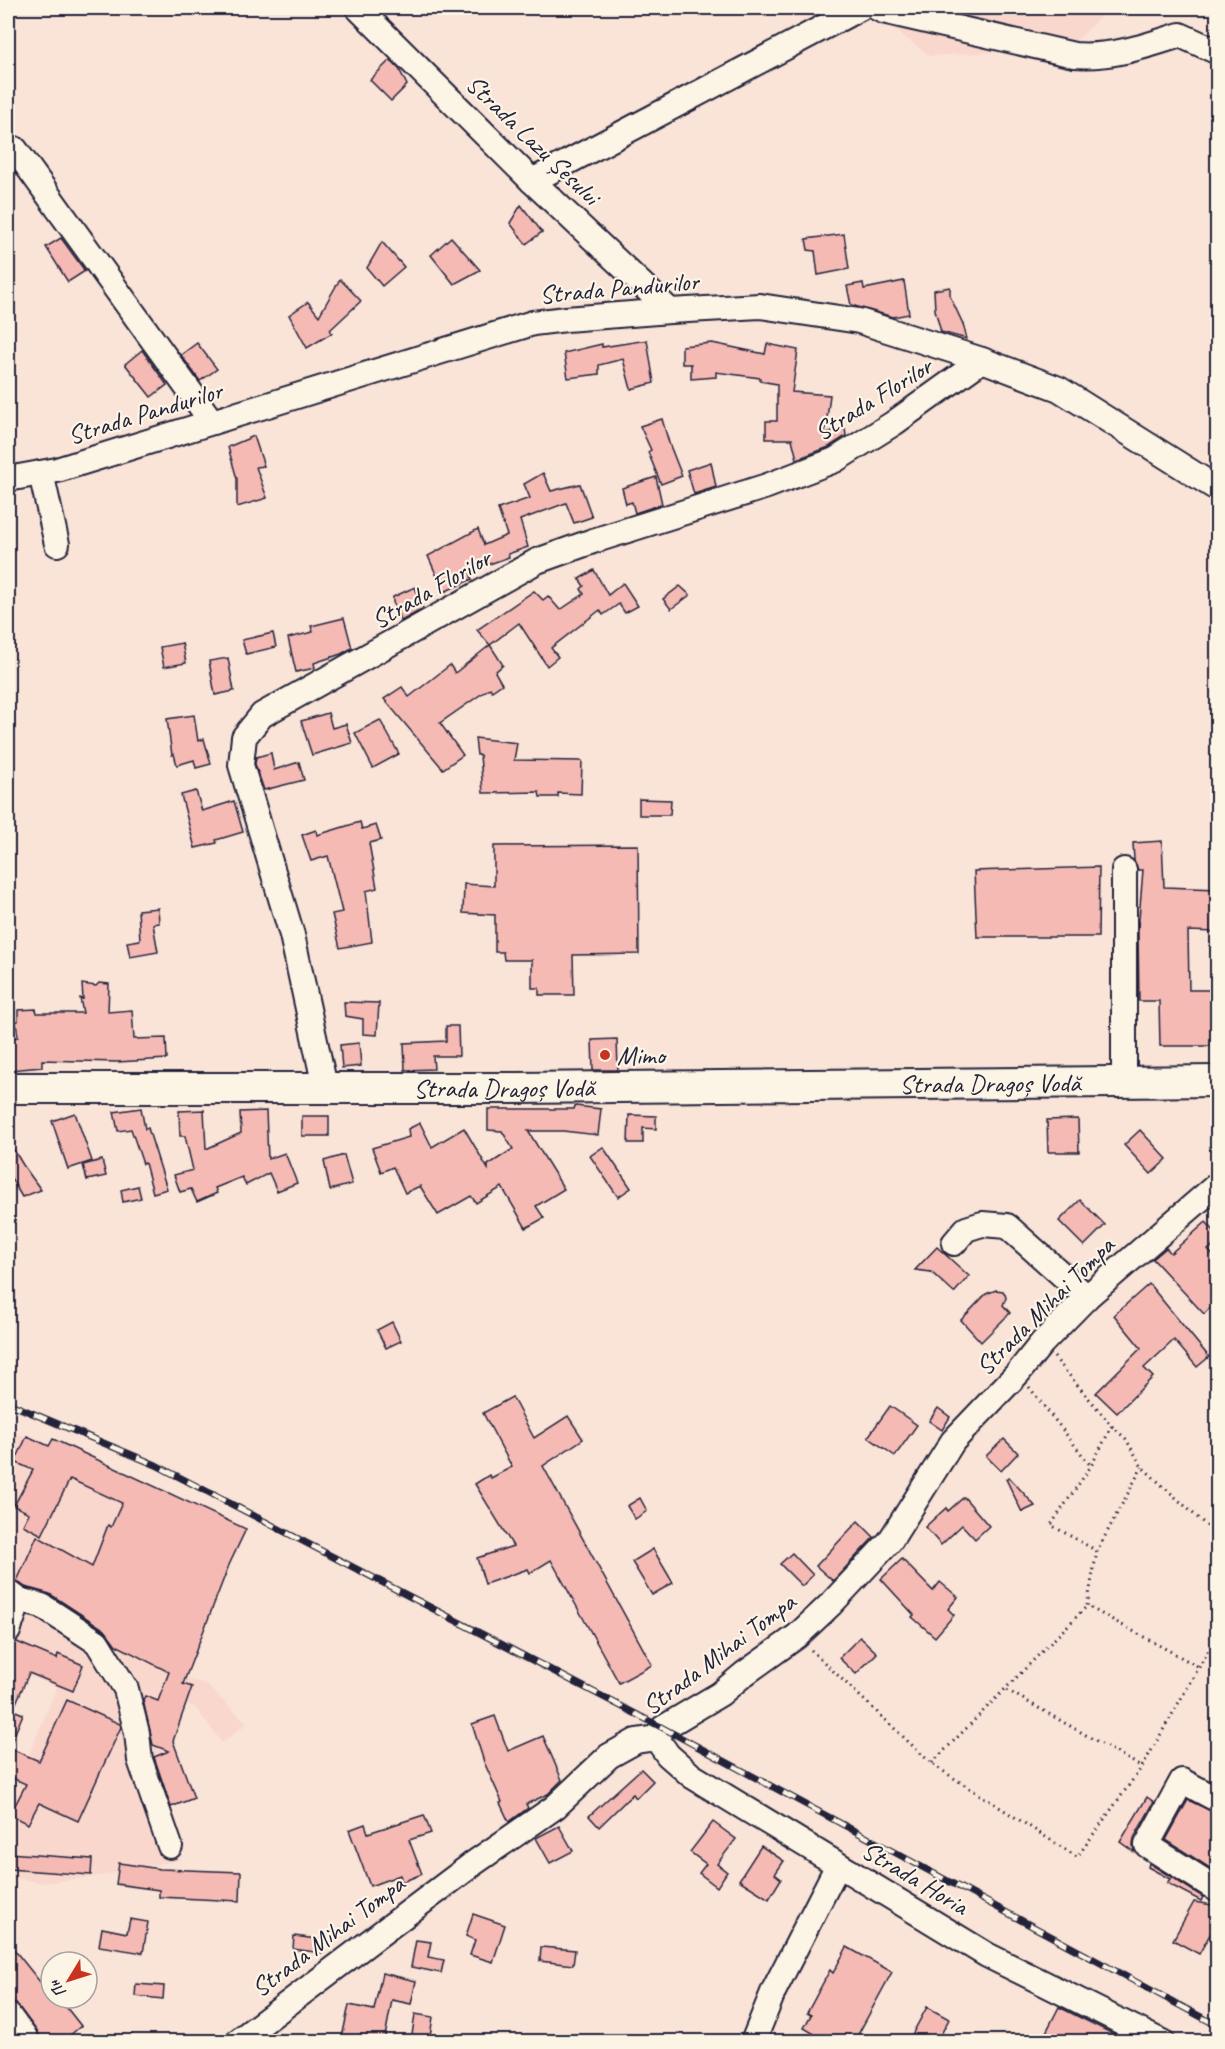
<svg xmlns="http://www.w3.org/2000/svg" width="1225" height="2049" font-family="Caveat,sans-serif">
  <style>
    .built { fill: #f9d7cd }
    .building { fill: #f6bab5; stroke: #22223b; stroke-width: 1.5 }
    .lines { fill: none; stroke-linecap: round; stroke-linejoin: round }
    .minor-casing { stroke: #22223b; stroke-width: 28 }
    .major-casing { stroke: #22223b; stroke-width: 34 }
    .path { stroke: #22223b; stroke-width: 3; stroke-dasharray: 1.5 4.5; stroke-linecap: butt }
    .minor { stroke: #fcf5e5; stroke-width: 24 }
    .major { stroke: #fcf5e5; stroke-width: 30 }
    .rail-casing { stroke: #22223b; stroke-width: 7 }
    .rail { stroke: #fcf5e5; stroke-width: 4.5; stroke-dasharray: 14; stroke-linecap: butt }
    .poi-dot { fill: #c8321e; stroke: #fcf5e5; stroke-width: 2 }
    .labels { text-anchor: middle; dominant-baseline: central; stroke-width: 4.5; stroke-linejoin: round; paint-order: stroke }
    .street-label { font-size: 26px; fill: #22223b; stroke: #fcf5e5 }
    .poi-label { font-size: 26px; fill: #22223b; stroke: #fcf5e5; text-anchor: start }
  </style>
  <rect width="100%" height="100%" fill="#fae3d7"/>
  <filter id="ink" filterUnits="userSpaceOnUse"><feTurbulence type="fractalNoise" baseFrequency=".0167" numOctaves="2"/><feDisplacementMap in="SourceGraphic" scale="12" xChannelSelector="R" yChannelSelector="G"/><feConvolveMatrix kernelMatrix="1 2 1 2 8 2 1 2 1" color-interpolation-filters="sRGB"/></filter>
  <g filter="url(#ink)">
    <g class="built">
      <polygon points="866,8 1109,8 1070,47 930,56"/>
      <polygon points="8,1430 49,1446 53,1439 246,1529 229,1565 185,1679 204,1683 247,1723 222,1743 195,1707 186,1704 170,1750 175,1746 194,1798 163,1810 179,1860 99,1876 44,1883 8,1877 8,1805 57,1687 29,1675 22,1688 8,1681"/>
    </g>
    <g class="building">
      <polygon points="390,60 399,69 407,85 391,101 370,80"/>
      <polygon points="521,205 542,232 526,244 510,223"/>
      <polygon points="844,234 849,269 818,275 815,251 808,250 806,239"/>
      <polygon points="451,237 480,270 454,284 431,255"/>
      <polygon points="61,238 85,271 68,282 46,247"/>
      <polygon points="382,242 404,267 382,286 367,268"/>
      <polygon points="340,279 361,301 330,330 332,333 307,348 289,315 308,302 319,316"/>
      <polygon points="904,281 909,314 893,317 851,305 847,286 863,283 864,289"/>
      <polygon points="950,287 950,296 963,324 967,339 941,332 935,310 934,290"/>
      <polygon points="647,340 654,383 631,389 623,359 599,365 599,374 568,378 564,353 602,344 602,347"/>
      <polygon points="197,343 217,369 200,381 181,355"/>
      <polygon points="712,343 765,354 767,344 798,350 792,392 830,395 825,433 845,428 846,436 829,447 797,459 792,439 766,439 766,421 777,421 777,384 760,381 760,378 716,372 716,377 691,379 691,364 682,364 682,346"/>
      <polygon points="142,350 167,385 151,397 125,364"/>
      <polygon points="662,419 669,443 682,476 661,484 648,452 651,450 640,426"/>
      <polygon points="254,436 264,466 256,467 267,498 237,507 237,479 228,447"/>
      <polygon points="711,462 716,487 694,494 687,470"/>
      <polygon points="543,473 551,491 580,484 592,517 574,523 566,503 520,520 528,547 508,554 509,557 470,571 472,579 444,592 428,556 478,529 484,545 507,535 498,509 530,498 524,484"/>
      <polygon points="656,477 662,504 635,513 632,502 626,504 622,488"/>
      <polygon points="594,570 608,595 623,583 638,606 625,613 619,604 603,615 600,610 551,648 558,657 547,666 519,623 490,645 477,630 534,591 543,600 548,596 560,610 584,594 581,589 584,586 579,579"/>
      <polygon points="680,586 690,595 671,609 663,599"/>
      <polygon points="415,587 423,609 401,621 393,602 393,597"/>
      <polygon points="344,618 352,648 341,654 314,663 315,668 296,672 288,638 313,632 311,626"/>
      <polygon points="273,633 276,647 246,654 242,640"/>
      <polygon points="182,643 186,663 164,667 160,647"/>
      <polygon points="490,645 503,665 495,672 502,684 492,691 490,688 440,723 463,755 443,769 384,699 402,687 409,697 450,665 455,673"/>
      <polygon points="228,658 234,691 215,695 209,661"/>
      <polygon points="328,713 332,728 346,724 352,743 312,755 301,721"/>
      <polygon points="194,715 198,741 204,739 211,764 196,768 194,760 177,765 174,754 172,755 167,719"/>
      <polygon points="380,720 399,754 373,768 355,733"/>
      <polygon points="475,738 517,743 514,760 582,761 581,794 558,793 558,797 540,797 539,792 483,793 480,755 477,755"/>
      <polygon points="271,753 274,770 299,762 304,780 264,790 255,764 256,757"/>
      <polygon points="196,791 202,811 234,801 243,832 216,840 217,843 195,848 181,795"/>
      <polygon points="639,799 671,800 670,815 639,815"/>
      <polygon points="360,822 362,829 376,825 381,840 369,843 377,888 366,891 372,942 340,948 332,914 342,912 328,856 311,861 302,835 316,830 317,835"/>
      <polygon points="1162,841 1164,887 1218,889 1218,932 1188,931 1189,990 1218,990 1218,1046 1160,1046 1159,1001 1139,1001 1138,931 1143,870 1138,870 1134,860 1133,843"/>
      <polygon points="638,845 639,954 573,955 574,995 539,995 539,988 532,988 532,960 504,960 503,952 495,952 495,915 463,913 464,884 494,886 494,846"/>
      <polygon points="1099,867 1098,937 977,937 974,871"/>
      <polygon points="158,908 159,923 153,924 158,952 130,957 127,942 140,940 138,910"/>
      <polygon points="99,983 109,984 108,1012 132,1010 134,1039 166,1038 167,1059 117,1062 42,1060 42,1067 10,1070 8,1038 18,1037 16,1021 18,1021 18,1010 36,1009 37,1013 83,1013 80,998 83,999 82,984 96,986"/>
      <polygon points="344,1002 379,1003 377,1035 363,1034 363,1019 345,1016"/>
      <polygon points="446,1026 458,1026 459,1056 433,1056 434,1069 405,1070 404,1043 446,1041"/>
      <polygon points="617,1039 618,1070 593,1070 592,1040"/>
      <polygon points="359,1043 361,1066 342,1068 340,1045"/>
      <polygon points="575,1106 601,1109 598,1135 563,1131 528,1131 564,1189 536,1206 544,1218 526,1228 502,1187 476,1203 471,1196 438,1215 420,1186 405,1193 393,1167 381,1172 372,1148 409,1137 408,1129 420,1123 432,1147 464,1128 488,1169 488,1165 513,1149 502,1131 488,1130 488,1109 574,1109"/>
      <polygon points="141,1108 145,1129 148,1128 167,1189 153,1193 145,1163 143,1164 131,1129 118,1131 114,1112"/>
      <polygon points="204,1110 206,1149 241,1133 240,1112 266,1111 268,1159 285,1153 297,1183 277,1191 269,1173 246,1185 242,1177 215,1188 217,1193 197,1202 191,1189 180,1192 174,1175 193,1170 185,1136 180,1136 179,1111"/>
      <polygon points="75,1113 92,1161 68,1169 52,1121"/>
      <polygon points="629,1115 656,1116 656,1129 643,1128 643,1143 628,1143"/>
      <rect x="302" y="1116" width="27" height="20"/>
      <polygon points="1078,1119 1079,1152 1048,1152 1047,1120"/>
      <polygon points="1140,1130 1167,1159 1151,1174 1124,1145"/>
      <polygon points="8,1140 23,1165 41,1190 22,1197 8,1173"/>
      <polygon points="603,1147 631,1188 618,1197 590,1156"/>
      <polygon points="344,1155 352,1184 330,1190 324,1161"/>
      <polygon points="102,1160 106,1176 87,1180 83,1165"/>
      <polygon points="138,1186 141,1198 123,1202 121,1190"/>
      <polygon points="1080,1200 1105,1225 1084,1246 1059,1221"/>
      <polygon points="1206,1222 1218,1235 1218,1242 1208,1250 1218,1261 1218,1300 1204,1314 1153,1259 1166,1248 1171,1253"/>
      <polygon points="937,1247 969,1276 954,1293 931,1272 915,1270"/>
      <polygon points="1149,1284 1209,1357 1197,1367 1174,1340 1144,1368 1153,1377 1117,1413 1096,1393 1141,1348 1114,1315"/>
      <polygon points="996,1290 1003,1291 1005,1294 1006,1298 1003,1305 1010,1313 981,1342 961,1320 986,1294"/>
      <polygon points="392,1322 401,1341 386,1348 377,1330"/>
      <polygon points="512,1397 534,1438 568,1416 583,1439 543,1466 652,1665 619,1683 551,1560 530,1573 528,1569 485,1584 477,1558 513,1546 475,1484 489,1475 491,1478 512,1467 483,1413"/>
      <polygon points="890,1406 917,1425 895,1456 868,1437"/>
      <polygon points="938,1408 950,1417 942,1430 929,1421"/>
      <polygon points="27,1436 49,1446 53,1439 246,1529 229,1565 183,1684 192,1687 173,1741 194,1798 171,1807 154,1757 169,1751 153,1745 143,1700 145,1696 158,1701 169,1672 116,1645 105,1630 50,1594 25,1587 17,1581 37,1536 92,1567 108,1525 111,1527 122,1503 70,1479 42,1535 23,1525 29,1513 14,1506 33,1470 15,1462"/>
      <polygon points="1004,1439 1018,1453 1001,1471 986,1456"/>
      <polygon points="1009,1477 1035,1506 1022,1512 1006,1479"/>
      <polygon points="964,1497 989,1526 975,1539 962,1525 941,1545 925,1527 946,1508 948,1511"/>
      <polygon points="640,1498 647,1511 635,1519 627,1506"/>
      <polygon points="858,1521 874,1537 833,1581 816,1566"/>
      <polygon points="653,1549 673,1583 652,1595 632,1562"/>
      <polygon points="792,1553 813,1575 802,1586 780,1564"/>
      <polygon points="902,1559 933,1591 940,1582 958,1597 948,1609 954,1615 935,1637 912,1617 914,1615 881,1579"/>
      <polygon points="860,1637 877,1653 856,1674 839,1658"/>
      <polygon points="17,1642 57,1659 58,1654 83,1665 73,1691 29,1673 13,1710 23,1714 9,1748 39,1761 67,1700 120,1724 121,1727 78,1821 39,1803 28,1824 10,1815 26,1784 8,1776 8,1645"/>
      <polygon points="495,1716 508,1751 543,1736 562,1780 548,1794 526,1804 528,1808 509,1822 500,1803 502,1802 484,1762 472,1724"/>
      <polygon points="641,1769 653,1781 636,1798 633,1794 599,1827 589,1816"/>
      <polygon points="1147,1797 1154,1802 1134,1838 1133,1844 1134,1852 1120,1842"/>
      <polygon points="1188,1800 1218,1814 1216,1872 1166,1840"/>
      <polygon points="424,1815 431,1833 409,1840 422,1874 402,1882 400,1875 370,1886 349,1830 365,1824 368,1833"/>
      <polygon points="713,1822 736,1839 717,1864 727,1872 717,1887 699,1873 706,1864 690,1852"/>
      <polygon points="559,1826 573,1851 550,1863 536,1838"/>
      <polygon points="761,1846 784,1861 775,1874 781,1879 769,1899 739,1880"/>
      <polygon points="8,1853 92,1859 91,1875 8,1869"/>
      <polygon points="119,1863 160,1869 241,1872 240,1901 159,1897 159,1890 116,1884"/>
      <polygon points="1149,1863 1203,1897 1201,1901 1167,1883 1170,1879 1148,1867"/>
      <polygon points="1194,1902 1218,1906 1218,1920 1199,1954 1173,1940"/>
      <polygon points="473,1914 505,1925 493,1962 470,1955 475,1940 466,1936"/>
      <polygon points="130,1919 148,1922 143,1953 99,1946 102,1928 127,1933"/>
      <polygon points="294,1936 324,1940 322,1953 293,1949"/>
      <polygon points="416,1940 431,1942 428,1957 444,1960 441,1973 411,1967"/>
      <polygon points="8,1942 40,1982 43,1979 51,1989 51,1998 59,1998 81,2026 62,2042 42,2042 39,2034 19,2007 14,2002 8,2001"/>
      <polygon points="541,1947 575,1950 573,1965 540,1961"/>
      <polygon points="847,1947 892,1972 854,2042 828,2042 804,2028 811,2015 807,2013 830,1970 833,1973"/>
      <polygon points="382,1973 416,1981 411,2004 392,2000 384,2042 341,2042 349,2005 374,2010"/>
      <polygon points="136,1984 164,1986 163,1999 135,1996"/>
      <polygon points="927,2007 949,2019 937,2042 908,2042"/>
      <polygon points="1059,2007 1129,2042 1041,2042"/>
      <polygon points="415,2014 433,2017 429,2042 411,2042"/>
    </g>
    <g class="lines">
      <g class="minor-casing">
        <g id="minor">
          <polyline points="358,8 532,181 670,311"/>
          <path d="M877,8l6,3 191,44c37,3 72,-9 106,-20l38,17"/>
          <polyline points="8,152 15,149 212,422"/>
          <polyline points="532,181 860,8"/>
          <polyline points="41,473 57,544"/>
          <polyline points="8,479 57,470 533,323 566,319 670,311 760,306 859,321 982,360 1059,389 1218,489"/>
          <polyline points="1124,870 1124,1083"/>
          <polyline points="325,1087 292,935 241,765 244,737 262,715 537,561 593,541 767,486 835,460 894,423 982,360"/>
          <polyline points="954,1243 966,1229 982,1224 1007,1226 1087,1297"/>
          <polyline points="8,1592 19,1600 42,1606 97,1642 126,1689 137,1733 140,1760 170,1846"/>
          <polyline points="8,1631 19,1600"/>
          <polyline points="656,1738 668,1755 692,1776 987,1955 1162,2042"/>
          <polyline points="1218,1800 1182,1781 1147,1845 1218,1890"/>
          <polyline points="8,2015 28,2042"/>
          <polyline points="237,2042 474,1863 555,1807 609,1756 636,1741 656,1738 663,1728 720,1694 744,1674 797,1636 831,1604 890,1541 953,1441 1018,1373 1042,1343 1087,1297 1218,1184"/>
          <polyline points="753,2042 774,1990 838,1865"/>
        </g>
      </g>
      <g class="major-casing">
        <g id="major">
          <path id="s1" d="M8,1088h509l701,-7"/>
        </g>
      </g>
      <g class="path">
        <polyline points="1054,1357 1112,1426 1126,1439 1142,1467 1218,1536"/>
        <polyline points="1029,1387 1091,1466"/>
        <polyline points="1112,1426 1091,1466 1051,1525 1097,1551 1142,1467"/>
        <polyline points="1097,1551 1087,1606 1199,1667"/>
        <polyline points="811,1650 932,1764 1077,1857 1142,1767 1218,1634"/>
        <polyline points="1007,1690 1142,1767"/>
        <polyline points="932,1763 1087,1606"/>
      </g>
      <use href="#minor" class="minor"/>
      <use href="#major" class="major"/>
      <g class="rail-casing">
        <polyline id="rail" points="8,1403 156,1465 663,1728 1218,2026"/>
      </g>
      <use href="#rail" class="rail"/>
    </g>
  </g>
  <circle class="poi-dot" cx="605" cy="1055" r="6"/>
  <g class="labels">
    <g class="street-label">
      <text transform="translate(533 140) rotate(44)">Strada Lazu Șesului</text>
      <text transform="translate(619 288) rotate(-5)">Strada Pandurilor</text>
      <text transform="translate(873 399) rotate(-32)">Strada Florilor</text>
      <text transform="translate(145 413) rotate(-17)">Strada Pandurilor</text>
      <text transform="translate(431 589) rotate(-30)">Strada Florilor</text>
      <text stroke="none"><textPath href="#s1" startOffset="982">Strada Dragoș Vodă</textPath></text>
      <text stroke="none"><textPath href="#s1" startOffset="496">Strada Dragoș Vodă</textPath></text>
      <text transform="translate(1045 1306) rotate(-45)">Strada Mihai Tompa</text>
      <text transform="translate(719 1654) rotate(-37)">Strada Mihai Tompa</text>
      <text transform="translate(915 1878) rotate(31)">Strada Horia</text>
      <text transform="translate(328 1936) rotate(-37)">Strada Mihai Tompa</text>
    </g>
    <g class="poi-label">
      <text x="617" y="1055">Mimo</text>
    </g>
  </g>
  <rect width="1225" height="2049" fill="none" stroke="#fcf5e5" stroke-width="30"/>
  <rect x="15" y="15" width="1195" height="2019" fill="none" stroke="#22223b" stroke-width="2" filter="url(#ink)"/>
  <g transform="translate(69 1980) rotate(232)"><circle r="28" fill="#fcf5e5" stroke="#a5a1a1" stroke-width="1.5"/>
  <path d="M0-4.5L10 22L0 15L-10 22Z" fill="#c8321e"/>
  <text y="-9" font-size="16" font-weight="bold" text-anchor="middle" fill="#22223b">Пн</text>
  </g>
</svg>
